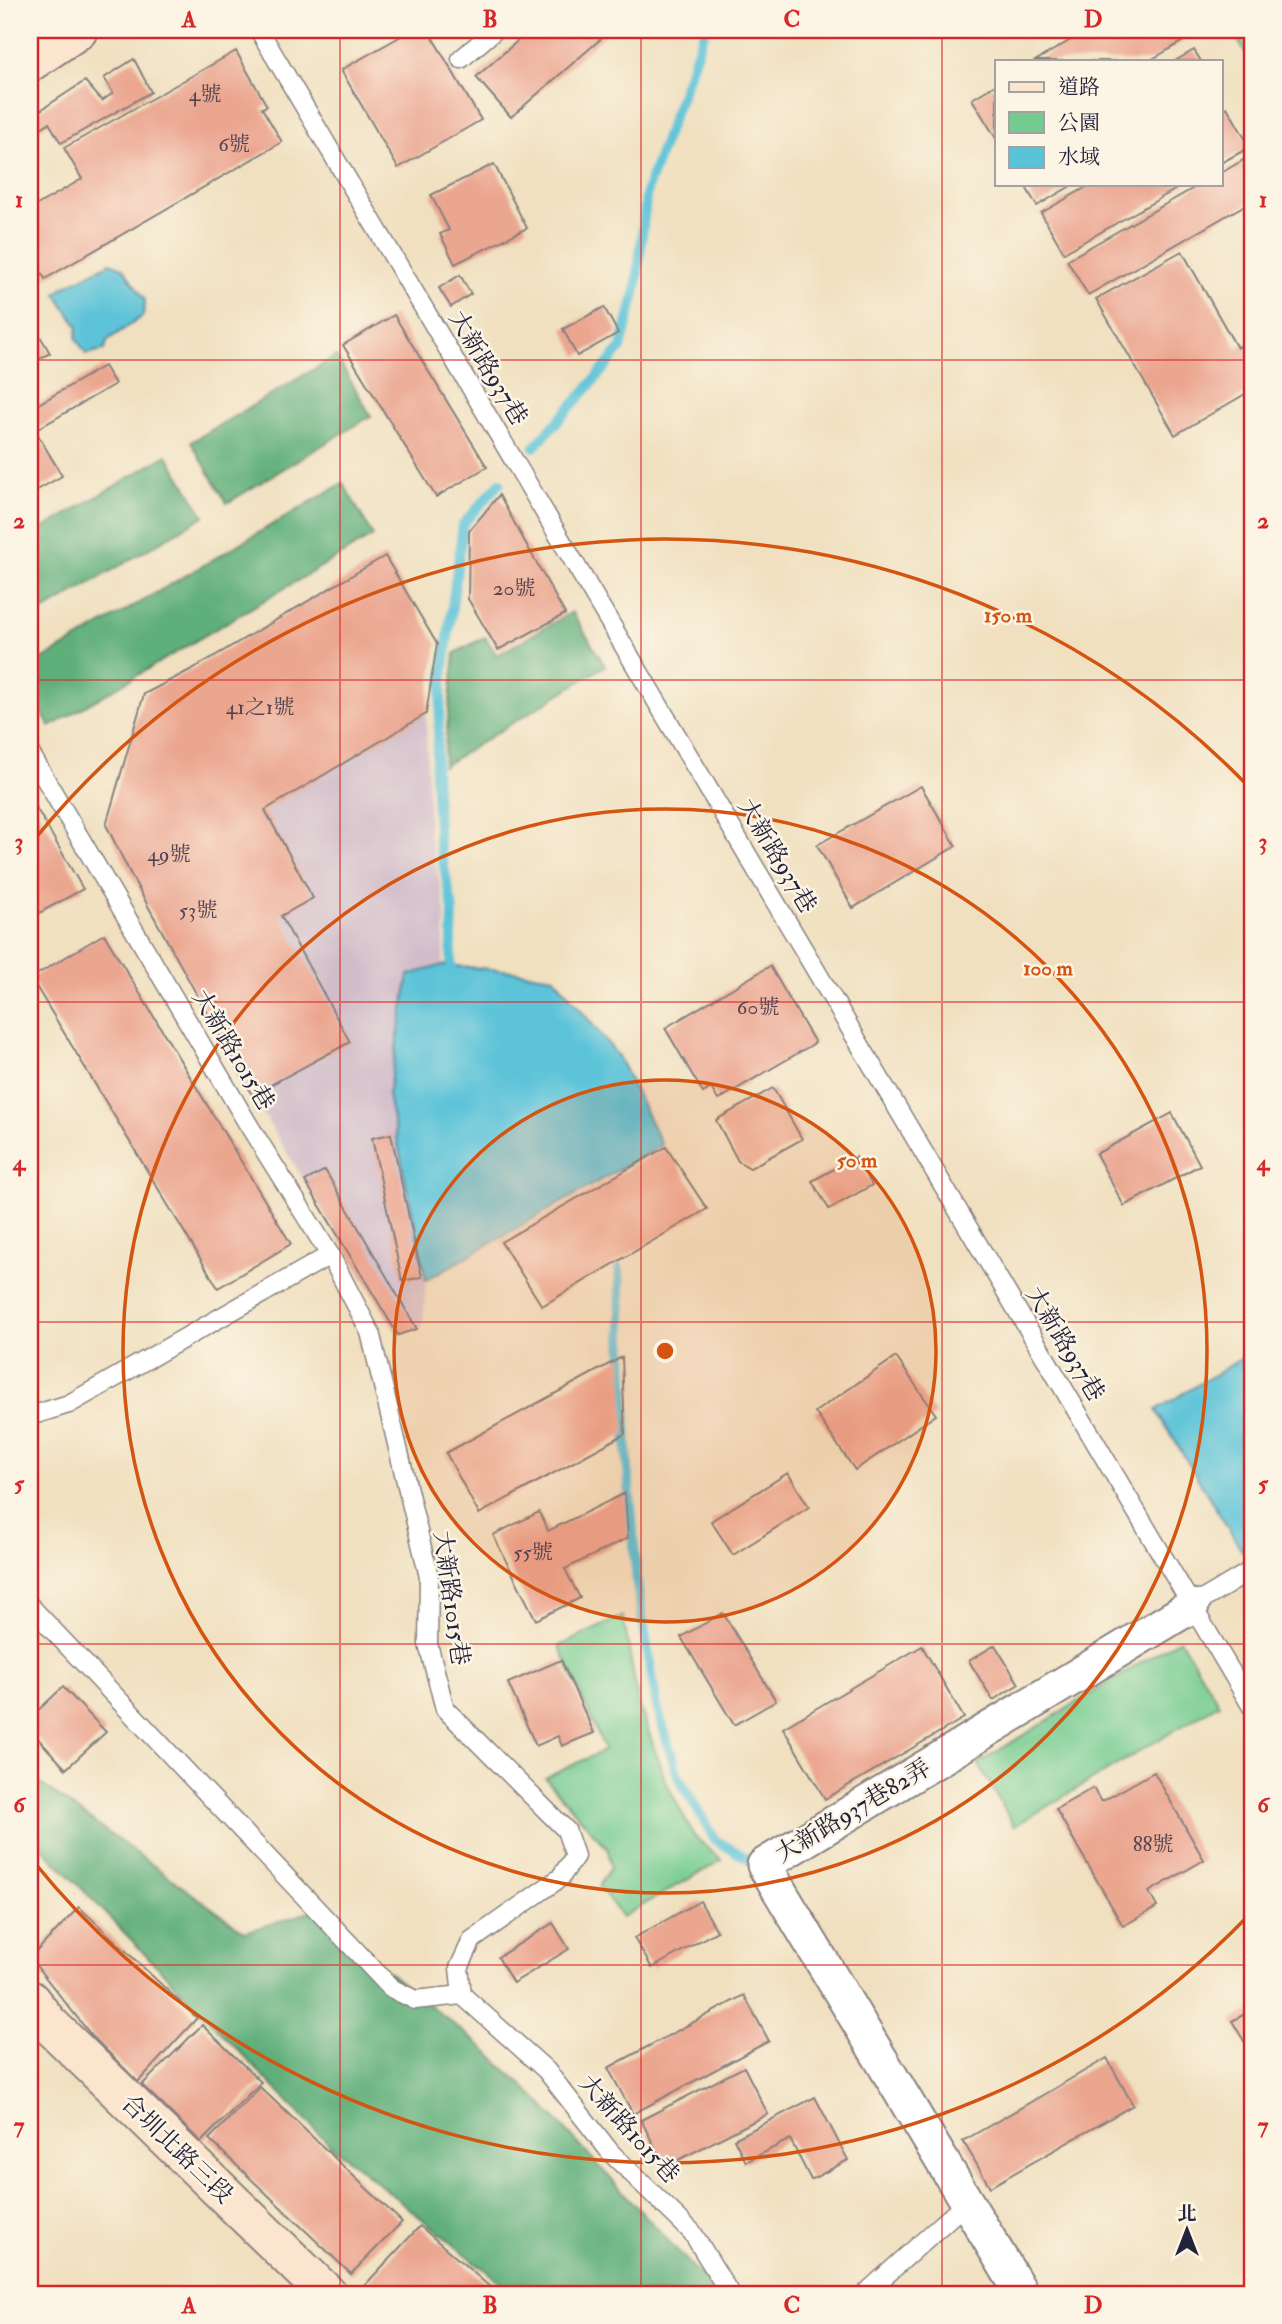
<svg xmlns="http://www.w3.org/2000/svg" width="1282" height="2324" font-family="'IM FELL Double Pica','Noto Serif TC',serif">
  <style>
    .industrial { fill: #d1bdca }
    .green { fill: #73cb90; stroke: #4a7666; stroke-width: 2 }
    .forest { fill: #5eaf7a; stroke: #40685a; stroke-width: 2 }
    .water { fill: #5bc3d8; stroke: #3e728a; stroke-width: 2 }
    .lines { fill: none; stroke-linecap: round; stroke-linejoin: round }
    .stream { stroke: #5bc3d8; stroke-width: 10 }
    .building { fill: #eba690 }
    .lane-casing { stroke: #89817e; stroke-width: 21 }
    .street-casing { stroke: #89817e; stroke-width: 37 }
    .secondary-casing { stroke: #89817e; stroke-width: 42 }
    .lane { stroke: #fff; stroke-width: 18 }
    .street { stroke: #fff; stroke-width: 33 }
    .secondary { stroke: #fce5cf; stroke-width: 38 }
    .grid { fill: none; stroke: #d62828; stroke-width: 2; stroke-opacity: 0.55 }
    .ring { fill: none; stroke: #d45411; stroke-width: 3.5 }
    .labels { text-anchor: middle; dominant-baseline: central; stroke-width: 5; stroke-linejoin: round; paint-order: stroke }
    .number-label { font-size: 21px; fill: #544350 }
    .street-label { font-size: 24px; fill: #22223b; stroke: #fcf5e5 }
    .centre { fill: #d45411; stroke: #fcf5e5; stroke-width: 3.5 }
    .ring-label { font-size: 21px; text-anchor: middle; font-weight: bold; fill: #d45411; stroke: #fcf5e5; stroke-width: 5; stroke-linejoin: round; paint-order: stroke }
    .neatline { fill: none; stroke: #d62828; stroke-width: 2.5 }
    .grid-label { font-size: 23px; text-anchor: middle; font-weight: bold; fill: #d62828 }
  </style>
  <rect width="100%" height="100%" fill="#fcf5e5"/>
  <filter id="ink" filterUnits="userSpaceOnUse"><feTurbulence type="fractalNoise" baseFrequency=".0143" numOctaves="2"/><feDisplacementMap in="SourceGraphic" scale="14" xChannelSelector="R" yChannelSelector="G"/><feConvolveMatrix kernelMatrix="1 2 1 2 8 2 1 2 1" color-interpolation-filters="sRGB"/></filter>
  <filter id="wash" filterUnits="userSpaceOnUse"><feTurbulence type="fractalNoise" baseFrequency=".00686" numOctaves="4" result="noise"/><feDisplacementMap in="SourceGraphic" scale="28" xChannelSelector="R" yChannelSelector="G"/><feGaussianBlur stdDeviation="1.57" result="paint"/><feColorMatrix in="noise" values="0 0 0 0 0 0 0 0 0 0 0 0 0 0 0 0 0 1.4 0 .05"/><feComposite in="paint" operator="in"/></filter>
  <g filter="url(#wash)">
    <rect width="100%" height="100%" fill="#f0e0c0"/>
    <polygon class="industrial" points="426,714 429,834 445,909 443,965 409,976 388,1095 426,1280 423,1326 398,1335 252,1095 350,1042 281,916 265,810"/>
    <g class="green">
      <polygon points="1243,30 1252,30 1252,64 1235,35"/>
      <polygon points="623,1616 638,1701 666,1782 694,1836 722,1860 622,1917 599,1886 611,1867 608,1849 545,1778 605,1750 559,1646"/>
      <polygon points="1180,1639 1219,1704 1014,1826 978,1763"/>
    </g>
    <g class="forest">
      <polygon points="336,356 371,416 227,503 191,442"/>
      <polygon points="167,455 204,516 30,619 30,536"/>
      <polygon points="343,483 373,536 50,727 30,693 30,667"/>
      <polygon points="572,612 605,666 443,766 455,653 485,637 497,655"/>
      <polygon points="30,1776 245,1932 312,1911 481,2046 535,2097 704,2279 710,2294 515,2294 327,2142 30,1835"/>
    </g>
    <g class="water">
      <polygon points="110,263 123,268 145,300 143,316 108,340 104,350 86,354 76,338 78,327 56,294 64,287"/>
      <polygon points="443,965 513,971 554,977 618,1056 662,1145 426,1280 388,1095 409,975"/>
      <polygon points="1252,1352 1252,1545 1242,1551 1156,1410"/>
    </g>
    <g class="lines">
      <g class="stream">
        <polyline points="534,447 587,389 621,348 636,289 647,189 705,30"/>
        <polyline points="451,965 453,910 439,844 435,772 443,675 463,524 500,483"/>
        <polyline points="619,1269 628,1470 637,1584 657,1707 678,1776 715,1840 749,1859"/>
      </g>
    </g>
    <g id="blocks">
      <g class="building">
        <polygon points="412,30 428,30 481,120 398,168 341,70"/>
        <polygon points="530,30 611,30 511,117 476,77"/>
        <polygon points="1088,30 1188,30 1192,36 1149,61 1035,61"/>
        <polygon points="1194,50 1201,61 1175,61"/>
        <polygon points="236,51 267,106 262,108 282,142 45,279 30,253 30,209 82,179 64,148"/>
        <polygon points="134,59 151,92 61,143 49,123 30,135 30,117 85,81 102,101 113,93 104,78"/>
        <polygon points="997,84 997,140 972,99"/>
        <polygon points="1227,107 1250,147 1221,163 1221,111"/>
        <polygon points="1252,155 1252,201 1088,295 1067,260 1201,184 1221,184 1221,173"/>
        <polygon points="494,164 527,228 455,264 440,234 449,230 431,195"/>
        <polygon points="1024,184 1074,184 1037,206"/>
        <polygon points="1092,184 1185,184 1064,253 1041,213"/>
        <polygon points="1182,251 1237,348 1252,339 1252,390 1175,435 1096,299"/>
        <polygon points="460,275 471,294 451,307 439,288"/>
        <polygon points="604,307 618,333 577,356 563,329"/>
        <polygon points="394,315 487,467 436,497 343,345"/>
        <polygon points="30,319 50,353 30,364"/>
        <polygon points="104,366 115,384 39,428 30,409"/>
        <polygon points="38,435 62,476 30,494 30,440"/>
        <polygon points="499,495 565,614 498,650 468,599 469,531"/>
        <polygon points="385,556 437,644 426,714 265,810 313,898 281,916 350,1042 252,1095 131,875 106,825 144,694 194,668"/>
        <polygon points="921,786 956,846 853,908 817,845"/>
        <polygon points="30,797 83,889 32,917 30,914"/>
        <polygon points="104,934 291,1244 218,1288 31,978"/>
        <polygon points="770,966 815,1043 718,1100 711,1088 703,1093 665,1028"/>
        <polygon points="773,1088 802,1139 750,1168 738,1161 716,1120"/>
        <polygon points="1172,1113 1200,1165 1124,1206 1096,1154"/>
        <polygon points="391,1134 422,1277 402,1281 372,1138"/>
        <polygon points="666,1147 707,1209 542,1306 501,1242"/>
        <polygon points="856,1157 872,1185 829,1209 812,1181"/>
        <polygon points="325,1170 417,1329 398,1335 305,1181"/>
        <polygon points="622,1357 625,1434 479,1514 446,1453"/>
        <polygon points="896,1357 936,1415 855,1470 815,1412"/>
        <polygon points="788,1473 809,1507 733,1555 711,1521"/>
        <polygon points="625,1493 628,1538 565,1569 580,1598 536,1620 493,1535 539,1512 548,1531"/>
        <polygon points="723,1613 776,1701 734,1725 681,1637"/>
        <polygon points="995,1645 1019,1684 993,1700 969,1661"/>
        <polygon points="922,1646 964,1718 825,1799 783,1728"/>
        <polygon points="561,1660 594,1733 562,1746 558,1736 536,1746 508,1683"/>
        <polygon points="63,1687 106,1732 66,1769 30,1730 30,1718"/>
        <polygon points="1154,1772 1204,1860 1149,1892 1157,1907 1123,1926 1056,1809 1093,1788 1101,1802"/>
        <polygon points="700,1901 717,1931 652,1968 634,1938"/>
        <polygon points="79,1907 197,2018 138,2082 92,2036 30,1958"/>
        <polygon points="553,1923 569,1949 513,1983 498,1957"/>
        <polygon points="744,1995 769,2041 633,2114 608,2068"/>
        <polygon points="1252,2010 1252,2043 1247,2046 1232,2021"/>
        <polygon points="202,2025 261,2082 201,2142 142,2085"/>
        <polygon points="1107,2058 1133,2105 990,2187 963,2141"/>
        <polygon points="744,2067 768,2114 665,2167 641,2120"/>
        <polygon points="260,2087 402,2222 351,2274 209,2139"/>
        <polygon points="815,2097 848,2160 811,2180 790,2139 746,2162 734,2139"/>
        <polygon points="420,2226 498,2294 376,2294 365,2285"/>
      </g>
    </g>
  </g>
  <g filter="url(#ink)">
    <use href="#blocks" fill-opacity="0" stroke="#89817e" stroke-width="2"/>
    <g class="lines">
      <g class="lane-casing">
        <g id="lane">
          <polyline points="259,30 1252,1707"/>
          <polyline points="461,59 495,30"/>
          <polyline points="30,753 248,1124 330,1255 370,1332 429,1577 428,1644 445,1709 566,1830 575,1856 560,1878 472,1940 459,1968 462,1995 546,2070 611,2153 692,2232 730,2294"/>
          <polyline points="30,1416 69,1404 330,1255"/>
          <polyline points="30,1606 391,1988 415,2000 462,1995"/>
          <polyline points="1192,1606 1252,1570"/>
          <polyline points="865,2294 967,2202"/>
        </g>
      </g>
      <g class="street-casing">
        <polyline id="street" points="1022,2294 764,1865 1192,1606"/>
      </g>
      <g class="secondary-casing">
        <g id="secondary">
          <polyline points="30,62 78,30"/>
          <polyline points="30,2000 48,2023 327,2294"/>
        </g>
      </g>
      <use href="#lane" class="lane"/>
      <use href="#street" class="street"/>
      <use href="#secondary" class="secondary"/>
    </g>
  </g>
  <path class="grid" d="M340,30v2264M641,30v2264M942,30v2264M30,360h1222M30,680h1222M30,1002h1222M30,1322h1222M30,1644h1222M30,1965h1222"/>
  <circle cx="665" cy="1351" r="271" fill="#d45411" fill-opacity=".12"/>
  <g class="ring">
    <circle cx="665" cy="1351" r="271"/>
    <circle cx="665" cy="1351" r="542"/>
    <path d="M1249 1915A812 812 0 0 1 34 1862M34 840A812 812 0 0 1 1249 787"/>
  </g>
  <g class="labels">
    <g class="number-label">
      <text x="205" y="94">4號</text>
      <text x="234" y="144">6號</text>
      <text x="514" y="588">20號</text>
      <text x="260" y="707">41之1號</text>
      <text x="169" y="854">49號</text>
      <text x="198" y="910">53號</text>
      <text x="758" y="1007">60號</text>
      <text x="533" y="1552">55號</text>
      <text x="1153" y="1844">88號</text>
    </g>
    <g class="street-label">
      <text transform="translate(488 368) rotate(59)">大新路937巷</text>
      <text transform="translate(777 856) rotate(59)">大新路937巷</text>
      <text transform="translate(233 1050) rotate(59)">大新路1015巷</text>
      <text transform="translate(1065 1344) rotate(59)">大新路937巷</text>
      <text transform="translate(451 1598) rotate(82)">大新路1015巷</text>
      <text transform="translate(853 1811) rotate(-31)">大新路937巷82弄</text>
      <text transform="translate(629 2129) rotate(48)">大新路1015巷</text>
      <text transform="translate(177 2149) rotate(44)">合圳北路三段</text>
    </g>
  </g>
  <circle cx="665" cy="1351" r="10" class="centre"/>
  <g class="ring-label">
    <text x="1008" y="622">150 m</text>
    <text x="1048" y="975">100 m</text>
    <text x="857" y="1167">50 m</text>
  </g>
  <rect width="1282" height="2324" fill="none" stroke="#fcf5e5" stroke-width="77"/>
  <rect x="995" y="60" width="228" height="126" fill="#fcf5e5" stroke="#a5a1a1" stroke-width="2"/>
  <rect x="1009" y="82" width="35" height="10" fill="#fce5cf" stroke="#a5a1a1" stroke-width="2"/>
  <text x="1058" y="94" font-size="21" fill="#22223b">道路</text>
  <rect x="1009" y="112" width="35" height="21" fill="#73cb90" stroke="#a5a1a1" stroke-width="2"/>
  <text x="1058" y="130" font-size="21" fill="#22223b">公園</text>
  <rect x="1009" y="147" width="35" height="21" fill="#5bc3d8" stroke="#a5a1a1" stroke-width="2"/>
  <text x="1058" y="164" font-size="21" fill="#22223b">水域</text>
  <g transform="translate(1187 2230)" stroke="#fcf5e5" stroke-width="5" paint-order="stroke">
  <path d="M0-5L12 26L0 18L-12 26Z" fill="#22223b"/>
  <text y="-10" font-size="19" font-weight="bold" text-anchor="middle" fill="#22223b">北</text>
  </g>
  <rect x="38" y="38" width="1206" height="2248" class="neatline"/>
  <g class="grid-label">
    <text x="189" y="27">A</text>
    <text x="490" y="27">B</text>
    <text x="792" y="27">C</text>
    <text x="1093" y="27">D</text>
    <text x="19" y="207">1</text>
    <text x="1263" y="207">1</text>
    <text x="19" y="528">2</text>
    <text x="1263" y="528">2</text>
    <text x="19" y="849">3</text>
    <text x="1263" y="849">3</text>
    <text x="19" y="1170">4</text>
    <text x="1263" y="1170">4</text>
    <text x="19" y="1491">5</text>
    <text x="1263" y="1491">5</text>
    <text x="19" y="1812">6</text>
    <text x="1263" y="1812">6</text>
    <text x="19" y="2133">7</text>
    <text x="1263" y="2133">7</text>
    <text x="189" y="2313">A</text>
    <text x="490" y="2313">B</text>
    <text x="792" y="2313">C</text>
    <text x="1093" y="2313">D</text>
  </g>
</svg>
